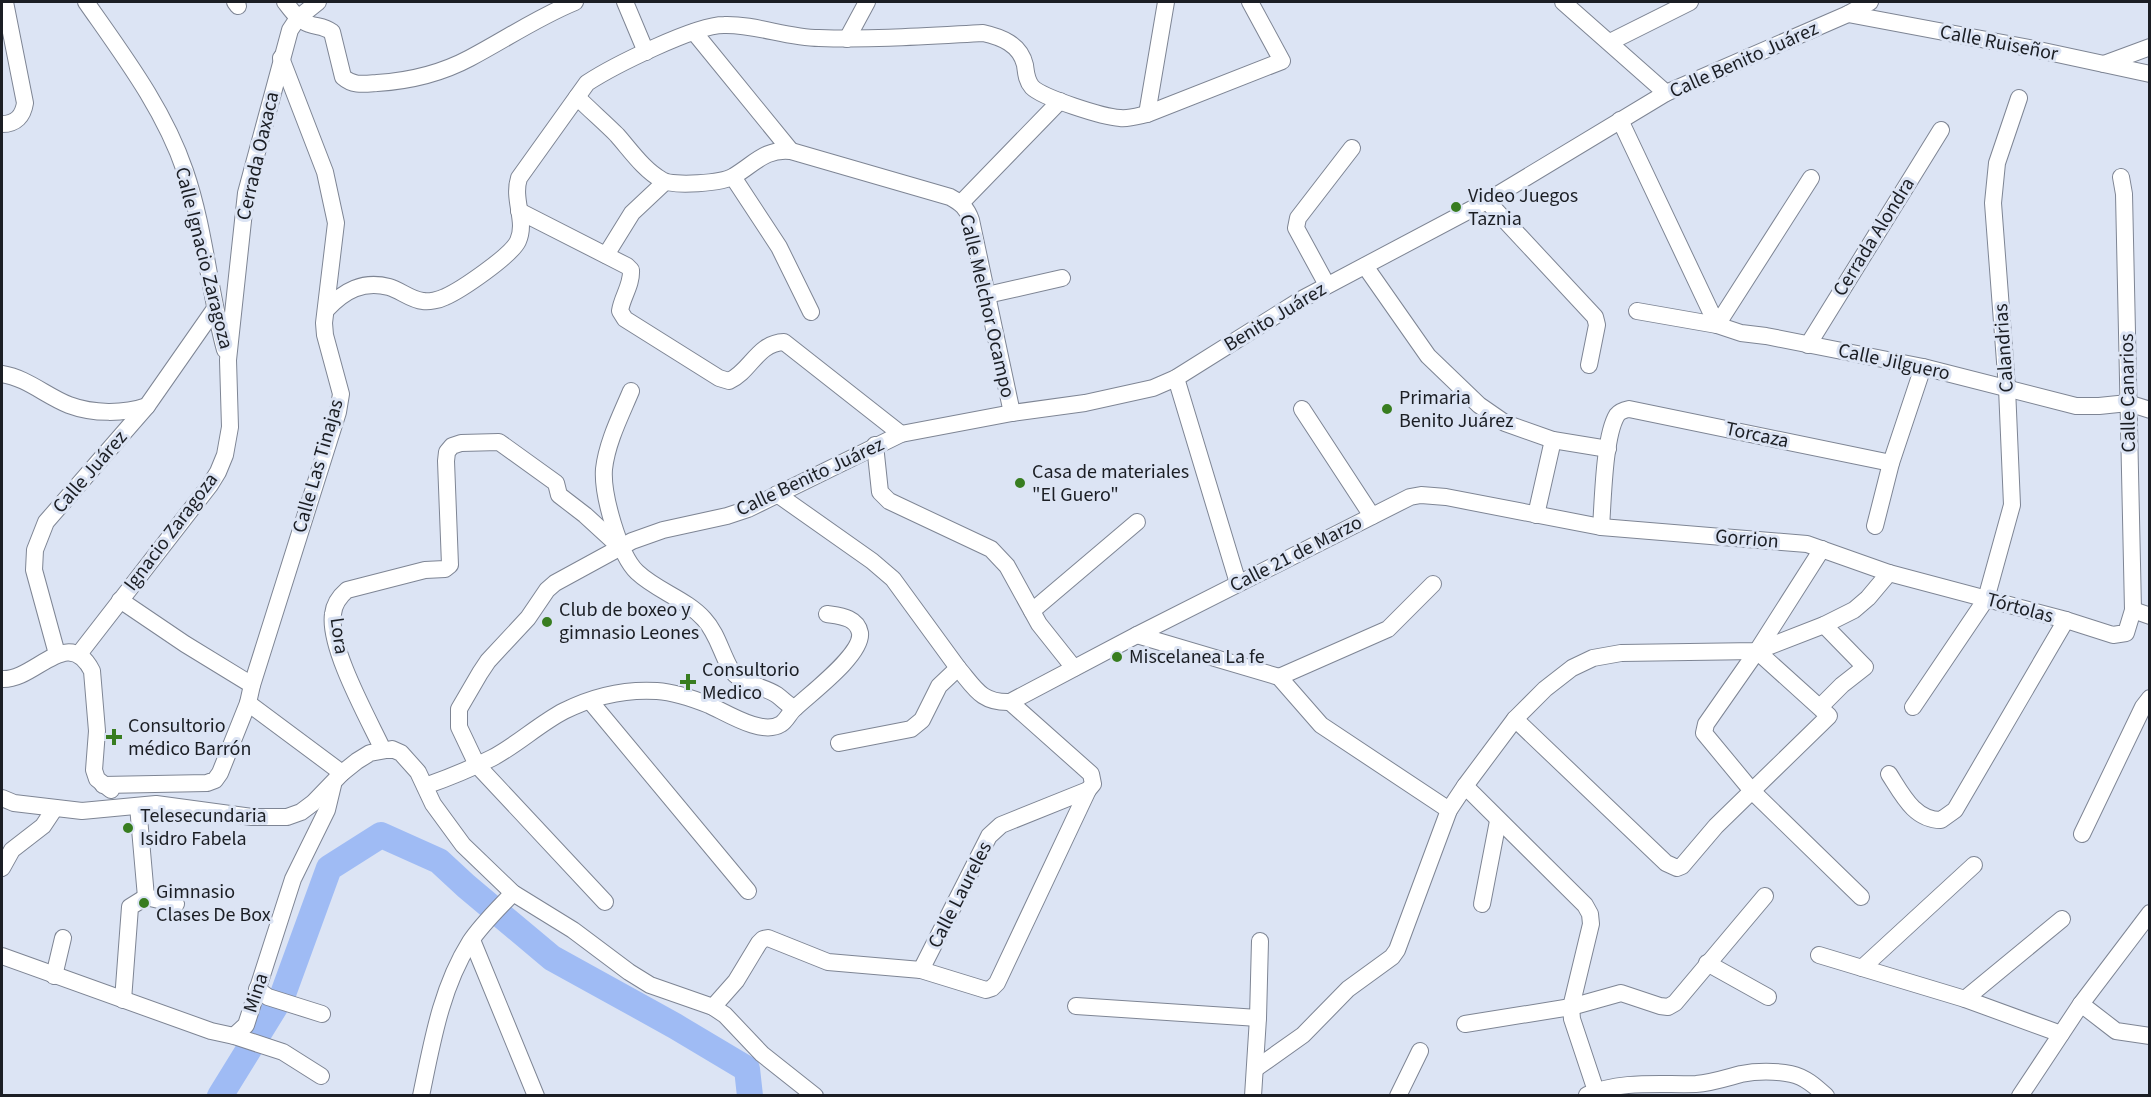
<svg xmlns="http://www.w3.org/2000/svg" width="2151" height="1097" font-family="'Source Sans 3',sans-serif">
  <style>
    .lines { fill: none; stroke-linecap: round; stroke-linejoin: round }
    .river { stroke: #9fbbf4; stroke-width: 26 }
    .minor-casing { stroke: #7e8594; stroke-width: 18 }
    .minor { stroke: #fff; stroke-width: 16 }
    .poi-dot { fill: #387d20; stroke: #dce4f4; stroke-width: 2 }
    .labels { text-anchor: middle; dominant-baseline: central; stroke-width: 6; stroke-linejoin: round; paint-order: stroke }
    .street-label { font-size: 20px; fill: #1b1e24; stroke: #dce4f4 }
    .poi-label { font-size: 20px; fill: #1b1e24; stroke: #dce4f4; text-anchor: start }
  </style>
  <rect width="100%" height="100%" fill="#dce4f4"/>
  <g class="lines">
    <polyline class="river" points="220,1096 283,994 329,868 381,835 439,861 466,886 552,958 675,1026 747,1069 750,1096"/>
    <g class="minor-casing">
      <g id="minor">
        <path d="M86,2c37,53 78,107 99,169 20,58 24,120 40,179"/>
        <polyline points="235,2 238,6"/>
        <path d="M285,2c7,9 13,18 24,22 9,3 15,2 23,8l11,45c10,9 21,7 34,6 32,-2 65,-10 93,-25 36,-19 68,-41 105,-56"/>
        <polyline points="625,2 646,52"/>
        <polyline points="1563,2 1666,93"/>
        <polyline points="1848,14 2034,49 2150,74"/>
        <polyline points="694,32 791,151"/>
        <polyline points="847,39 867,2"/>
        <polyline points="1610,42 1690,2"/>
        <polyline points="2104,64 2150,47"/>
        <path d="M577,97c13,13 27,25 40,38 14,16 27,35 45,45 11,7 61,3 72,-4 20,-12 32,-28 57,-25l159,46c11,6 17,11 21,23l41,193"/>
        <polyline points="1147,114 1166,2"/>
        <polyline points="1620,120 1717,325 1811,178"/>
        <path d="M2,124c14,0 21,-8 23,-21l-20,-101"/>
        <polyline points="733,177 779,247 811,312"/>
        <polyline points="1487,201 1595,317 1597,325 1589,365"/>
        <polyline points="961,203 1060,101"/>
        <path d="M519,211l108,55 4,4c1,15 -9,27 -11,41l5,8 94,59 10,3c22,-10 28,-38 55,-39l117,92"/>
        <polyline points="606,255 632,213 665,182"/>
        <polyline points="1365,266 1428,356 1479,405 1505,423 1553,440 1608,449"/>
        <polyline points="1327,285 1296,228 1298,218 1352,148"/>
        <polyline points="987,295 1062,278"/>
        <path d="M327,309c17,-18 36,-29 62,-22 11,3 22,13 34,14 6,1 16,-1 22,-4 16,-7 66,-41 73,-56 9,-20 -6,-41 1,-63l68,-95c26,-17 108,-58 137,-58 32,-1 63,13 95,13 54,2 109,-2 164,-5 18,4 37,11 42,32 1,7 1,15 7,22 11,11 71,30 88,31 9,1 18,-2 27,-4l135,-53 -32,-59"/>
        <polyline points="1637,311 1717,325 1741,333 1766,336 1923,367 2076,406 2099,406 2128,403 2150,410"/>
        <polyline points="1808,345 1941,130"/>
        <path d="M2,374c25,4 44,22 67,31 24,9 55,9 78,1"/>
        <polyline points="1176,378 1238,583"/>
        <path d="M631,391c-10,24 -24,51 -27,78 -2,25 15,86 33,103 20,19 49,27 67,47 13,14 17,33 26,49 10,17 32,17 47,27 7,5 10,10 18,13"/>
        <polyline points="1302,409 1372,516"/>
        <polyline points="875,445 880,492 889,501 991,549 1007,566 1039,624 1074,668"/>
        <polyline points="777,494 872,561 893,579 958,668"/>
        <polyline points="1536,515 1553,440"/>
        <polyline points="1875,526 1891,463 1923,367"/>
        <path d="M1601,527c2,-26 3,-91 16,-112 3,-4 7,-5 12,-6l262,54"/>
        <polyline points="1822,549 1757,651 1706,724 1704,733 1752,791 1861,897"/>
        <polyline points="120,600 185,644 252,685"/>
        <polyline points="2133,610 2150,616"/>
        <polyline points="1032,611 1137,522"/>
        <polyline points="1137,635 1279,677 1321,725 1449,810"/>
        <polyline points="57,654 34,570 35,550 46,522 147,406 214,310"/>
        <polyline points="79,654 210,485 218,472 225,455 230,427 228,360 246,193 290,30 298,18 318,2"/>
        <polyline points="1279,677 1388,629 1433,584"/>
        <path d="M2,679c33,2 66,-55 90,-8l5,60 -3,39 3,9 14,11"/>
        <polyline points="590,701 748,891"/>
        <polyline points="248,703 342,773"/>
        <polyline points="1821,706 1842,685 1865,667 1824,625"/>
        <polyline points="1913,707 1986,599 2012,505 2007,388 1993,203 1997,163 2019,98"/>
        <polyline points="1515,719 1666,863 1677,868 1682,866 1716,826 1829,716 1757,651"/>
        <path d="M839,743l72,-14 11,-9 17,-34 19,-18c17,20 23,35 52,34l127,-67 273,-138 11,-2 25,2 155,30 206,17 82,29 177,47 47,15 13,-2 7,-23 -9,-416 -3,-17"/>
        <path d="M383,750c-15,-32 -55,-103 -50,-136 1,-10 7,-18 14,-24l78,-20 20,-1 5,-4 -4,-104 1,-9 5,-6 9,-3 38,-1 57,41 3,12 26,20 36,33"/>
        <path d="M1889,774c13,20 25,46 52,46l14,-10 111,-190"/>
        <polyline points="103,785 207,783 215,780 220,773 248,703 252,685 338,412 341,394 325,335 324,323 336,223 325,172 281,58"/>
        <path d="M425,786c23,-8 45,-17 67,-28 25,-13 47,-34 72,-47 28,-14 61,-22 93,-20 16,1 37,8 52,14 18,8 53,31 72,19 5,-3 8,-10 12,-14 15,-15 70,-55 67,-77 -3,-16 -20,-17 -33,-19"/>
        <polyline points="1465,786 1585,905 1590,914 1591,924 1571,1007 1572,1019 1596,1091"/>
        <polyline points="2,798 14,803 82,811 156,804 252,817 287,817 301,812 313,803 342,773 357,761 370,753 392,749 401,753 418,772 433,804 463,845 513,893 573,930 629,972 650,985 713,1007 725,1015 762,1054 815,1096"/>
        <polyline points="138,806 146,897"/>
        <polyline points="2082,834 2143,707 2150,698"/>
        <polyline points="2,868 12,850 43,826 55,808"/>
        <polyline points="146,897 176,904"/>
        <polyline points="605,902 477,765 459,727 459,709 480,673 488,661 528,618 547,590 555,583 632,541 663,530 727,516 748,509 901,434 1012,413 1085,403 1153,388 1176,378 1302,299 1487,201 1666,93 1848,14 1870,2"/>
        <polyline points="1482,904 1498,821"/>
        <polyline points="472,940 536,1096"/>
        <polyline points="1819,955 1965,999 2061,1034"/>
        <polyline points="2,956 211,1031 234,1036 283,1052 321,1076"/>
        <polyline points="1707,963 1768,997"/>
        <polyline points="1862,968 1974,865"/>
        <polyline points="921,970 989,836 1001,825 1088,790 1093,784 1091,774 1010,702"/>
        <polyline points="54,976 63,938"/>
        <polyline points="257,989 268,997 322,1014"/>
        <polyline points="1965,999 2062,919"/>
        <polyline points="123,1000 130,907 146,897"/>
        <polyline points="2081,1004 2116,1031 2150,1036"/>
        <polyline points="1076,1006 1258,1018"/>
        <polyline points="713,1007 736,981 759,943 763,939 768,938 828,962 921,970 986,990 992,988 997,983 1088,790"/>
        <polyline points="1465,1024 1571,1007 1621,993 1660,1006 1668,1007 1675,1003 1765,896"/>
        <polyline points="234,1036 246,1025 293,879 327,810 333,785"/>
        <polyline points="1255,1069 1303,1035 1348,989 1392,957 1397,950 1449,810 1465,786 1515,719 1545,689 1572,668 1593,658 1621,653 1757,651 1824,625 1854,610 1868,598 1889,573"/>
        <path d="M1587,1095c34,-15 73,-10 109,-11 15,-1 30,-6 45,-10 15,-3 35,-3 50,0 14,3 24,12 35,22"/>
        <path d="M421,1096c11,-53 20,-108 49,-154 12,-18 28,-33 43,-49"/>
        <polyline points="1253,1096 1258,1018 1260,941"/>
        <polyline points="1398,1096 1420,1051"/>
        <polyline points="2020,1096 2081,1004 2150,913"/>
      </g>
    </g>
    <use href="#minor" class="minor"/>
  </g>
  <g class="poi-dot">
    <circle cx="1456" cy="207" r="6"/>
    <circle cx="1387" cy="409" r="6"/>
    <circle cx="1020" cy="483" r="6"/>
    <circle cx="547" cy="622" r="6"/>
    <circle cx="1117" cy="657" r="6"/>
    <path d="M685 673h6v6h6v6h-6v6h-6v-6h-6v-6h6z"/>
    <path d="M111 728h6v6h6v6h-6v6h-6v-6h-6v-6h6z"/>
    <circle cx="128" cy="828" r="6"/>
    <circle cx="144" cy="903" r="6"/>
  </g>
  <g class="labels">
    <g class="street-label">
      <text transform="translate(1999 43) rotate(11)">Calle Ruiseñor</text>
      <text transform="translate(1744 60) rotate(-24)">Calle Benito Juárez</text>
      <text transform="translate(258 156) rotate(-77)">Cerrada Oaxaca</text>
      <text transform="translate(1874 237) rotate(-58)">Cerrada Alondra</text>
      <text transform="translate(204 258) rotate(76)">Calle Ignacio Zaragoza</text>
      <text transform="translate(987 306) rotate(77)">Calle Melchor Ocampo</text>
      <text transform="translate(1275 317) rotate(-31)">Benito Juárez</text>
      <text transform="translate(2004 348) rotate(-94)">Calandrias</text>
      <text transform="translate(1894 362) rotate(12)">Calle Jilguero</text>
      <text transform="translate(2128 393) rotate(-91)">Calle Canarios</text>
      <text transform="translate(1757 435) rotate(12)">Torcaza</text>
      <text transform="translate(318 466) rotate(-74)">Calle Las Tinajas</text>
      <text transform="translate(90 472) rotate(-49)">Calle Juárez</text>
      <text transform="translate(810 477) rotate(-25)">Calle Benito Juárez</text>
      <text transform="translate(171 532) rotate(-53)">Ignacio Zaragoza</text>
      <text transform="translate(1747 539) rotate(5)">Gorrion</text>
      <text transform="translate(1296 554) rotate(-27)">Calle 21 de Marzo</text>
      <text transform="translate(2020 608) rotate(15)">Tórtolas</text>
      <text transform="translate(339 636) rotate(82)">Lora</text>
      <text transform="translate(960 895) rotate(-63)">Calle Laureles</text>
      <text transform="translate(256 993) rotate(-72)">Mina</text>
    </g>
    <g class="poi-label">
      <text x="1468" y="196">Video Juegos<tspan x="1468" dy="23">Taznia</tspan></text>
      <text x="1399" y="398">Primaria<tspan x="1399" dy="23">Benito Juárez</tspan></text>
      <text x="1032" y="472">Casa de materiales<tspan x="1032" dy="23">"El Guero"</tspan></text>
      <text x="559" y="610">Club de boxeo y<tspan x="559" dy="23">gimnasio Leones</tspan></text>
      <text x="1129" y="657">Miscelanea La fe</text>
      <text x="702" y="670">Consultorio<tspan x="702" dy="23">Medico</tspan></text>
      <text x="128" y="726">Consultorio<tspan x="128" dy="23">médico Barrón</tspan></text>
      <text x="140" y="816">Telesecundaria<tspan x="140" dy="23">Isidro Fabela</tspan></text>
      <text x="156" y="892">Gimnasio<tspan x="156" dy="23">Clases De Box</tspan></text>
    </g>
  </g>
  <rect width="2151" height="1097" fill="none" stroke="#1b1e24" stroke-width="6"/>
</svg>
